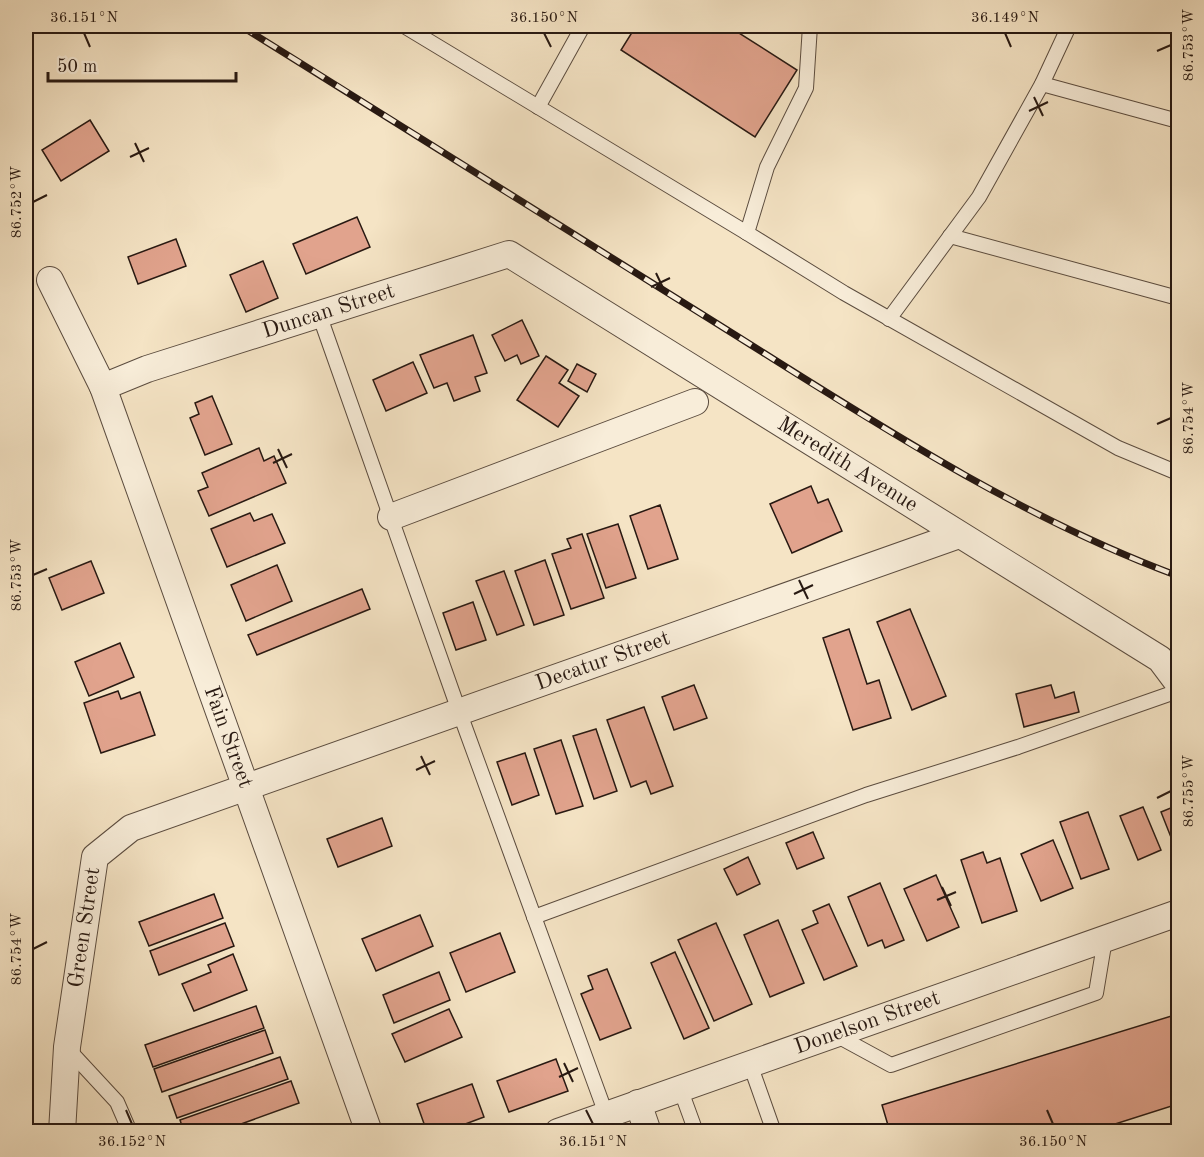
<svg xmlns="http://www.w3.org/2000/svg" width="1204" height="1157" font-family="'Old Standard TT',serif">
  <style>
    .building { fill: #e1a38d; stroke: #281912; stroke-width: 1.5 }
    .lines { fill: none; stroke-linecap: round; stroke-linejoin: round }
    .service-casing { stroke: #5b4c3f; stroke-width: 16 }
    .minor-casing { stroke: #5b4c3f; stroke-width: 28 }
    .service { stroke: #f8edd9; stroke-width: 14 }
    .minor { stroke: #f8edd9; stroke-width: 26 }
    .rail-casing { stroke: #281912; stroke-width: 7 }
    .rail { stroke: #f8edd9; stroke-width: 4.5; stroke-dasharray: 14; stroke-linecap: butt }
    .ticks { fill: none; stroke: #281912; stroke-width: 2 }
    .labels { text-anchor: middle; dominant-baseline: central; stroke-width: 4.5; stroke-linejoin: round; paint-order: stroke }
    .street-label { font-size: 22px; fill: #281912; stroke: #f8edd9 }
    .neatline { fill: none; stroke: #281912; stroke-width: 2 }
    .ticks-label { font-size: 15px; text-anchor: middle; fill: #281912 }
  </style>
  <rect width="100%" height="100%" fill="#f5e4c5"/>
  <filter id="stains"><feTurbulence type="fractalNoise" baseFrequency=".00333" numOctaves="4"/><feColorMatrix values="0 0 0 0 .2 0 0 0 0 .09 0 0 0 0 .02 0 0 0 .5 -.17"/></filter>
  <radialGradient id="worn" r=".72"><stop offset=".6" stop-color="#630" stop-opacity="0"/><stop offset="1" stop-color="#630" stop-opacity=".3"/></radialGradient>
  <g class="building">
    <polygon points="636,26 728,26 797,70 755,137 621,50"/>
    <polygon points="90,120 109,151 61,181 42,150"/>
    <polygon points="357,217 370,247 306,274 293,244"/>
    <polygon points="176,239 186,266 138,284 128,257"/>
    <polygon points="263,261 278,298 246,312 230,275"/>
    <polygon points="522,320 539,356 521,364 517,355 505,361 492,335"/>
    <polygon points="473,335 487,373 475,377 480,391 454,401 447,383 434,388 420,355"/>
    <polygon points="546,356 568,370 559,383 579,396 558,427 517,400"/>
    <polygon points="413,362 427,393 386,411 373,380"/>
    <polygon points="577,364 596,374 587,392 568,381"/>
    <polygon points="212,396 232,444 205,455 190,418 199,414 195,403"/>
    <polygon points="259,448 264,461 274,456 286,483 209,516 198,491 208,487 202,473"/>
    <polygon points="811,486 818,503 828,499 842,531 792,553 770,504"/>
    <polygon points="660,505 678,559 648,569 630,516"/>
    <polygon points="250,513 254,521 272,514 285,543 227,567 211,529"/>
    <polygon points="618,524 636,578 606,588 587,534"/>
    <polygon points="582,534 604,598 571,609 552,554 571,548 567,539"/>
    <polygon points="545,560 564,615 534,625 515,571"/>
    <polygon points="91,561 104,593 62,610 49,578"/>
    <polygon points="277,565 292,601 246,621 231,585"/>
    <polygon points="504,571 524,625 497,635 476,581"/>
    <polygon points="362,589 370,609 257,655 248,635"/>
    <polygon points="473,602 486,640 456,650 443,613"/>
    <polygon points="910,609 946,696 912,710 877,622"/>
    <polygon points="849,629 867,684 879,680 891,718 853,730 823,638"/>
    <polygon points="120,643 134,677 89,696 75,662"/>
    <polygon points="694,685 707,718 674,730 662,697"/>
    <polygon points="1051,685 1055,698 1074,692 1079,712 1024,727 1016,694"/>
    <polygon points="118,691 121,699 140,692 155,735 101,753 84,703"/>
    <polygon points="644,707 673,786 651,794 646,781 631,787 607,720"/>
    <polygon points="596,729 617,791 594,799 573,736"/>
    <polygon points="561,740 583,806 556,814 534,749"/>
    <polygon points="525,753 539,795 512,805 497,762"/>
    <polygon points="1178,805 1178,855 1161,812"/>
    <polygon points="1143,807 1161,850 1138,860 1120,816"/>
    <polygon points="1088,812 1109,869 1081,879 1060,822"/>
    <polygon points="382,818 392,846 338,867 327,839"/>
    <polygon points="813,832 824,858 797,869 786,843"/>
    <polygon points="1053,840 1073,888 1041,901 1021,854"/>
    <polygon points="983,852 987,863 1000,858 1017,911 982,923 961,860"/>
    <polygon points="748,857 760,884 737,895 724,869"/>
    <polygon points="936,875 959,927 927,941 904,889"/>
    <polygon points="880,883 904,940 885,948 882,940 868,946 848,897"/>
    <polygon points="214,894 223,918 149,946 139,922"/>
    <polygon points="829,904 857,966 824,980 802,930 818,923 813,911"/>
    <polygon points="420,915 433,946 376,971 362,939"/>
    <polygon points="778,920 804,983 770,997 744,935"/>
    <polygon points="225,923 234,946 159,975 150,951"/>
    <polygon points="716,923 752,1004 714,1021 678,940"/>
    <polygon points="500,933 515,972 466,992 450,953"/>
    <polygon points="675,952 709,1028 684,1039 651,963"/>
    <polygon points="233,954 247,990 194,1011 182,984 211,972 208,965"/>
    <polygon points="607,969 631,1028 600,1040 581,994 593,989 588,976"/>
    <polygon points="439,972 450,1000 394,1023 383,995"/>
    <polygon points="256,1006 264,1028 153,1067 145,1045"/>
    <polygon points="449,1009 462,1037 405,1062 392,1034"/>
    <polygon points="1178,1014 1178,1104 1090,1132 890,1132 882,1105"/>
    <polygon points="265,1030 273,1053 162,1092 154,1069"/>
    <polygon points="280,1057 288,1079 177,1118 169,1096"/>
    <polygon points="556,1059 568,1091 509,1112 497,1081"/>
    <polygon points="291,1081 299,1103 219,1132 184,1132 180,1120"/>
    <polygon points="472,1084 484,1117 444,1132 427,1132 417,1104"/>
  </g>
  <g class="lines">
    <g class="service-casing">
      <g id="service">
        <polyline points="404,26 747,233"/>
        <polyline points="810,26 806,88 767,167 747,233 844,293 1118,448 1178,473"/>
        <polyline points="1042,84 1178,121"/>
        <polyline points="538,107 583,26"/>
        <polyline points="950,236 1178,298"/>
        <polyline points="319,314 459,711 606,1114"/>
        <polyline points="889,319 979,197 1042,84 1069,26"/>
        <polyline points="534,917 866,795 1018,747 1178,691"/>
        <polyline points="834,1034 891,1065 1096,993 1105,939"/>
        <polyline points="67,1048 117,1102 130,1132"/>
        <polyline points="750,1064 774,1132"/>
        <polyline points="680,1088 696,1132"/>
      </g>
    </g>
    <g class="minor-casing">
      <g id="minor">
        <polyline points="50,280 103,387"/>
        <polyline points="391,517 695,402"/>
        <polyline points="638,1103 648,1132"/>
        <path id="s1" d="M62,1132l5,-85 28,-190 36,-29 828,-293"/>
        <path id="s2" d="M369,1132l-266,-745 44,-18 362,-115 651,405 18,24"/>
        <path id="s3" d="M558,1132l620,-219"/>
      </g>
    </g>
    <use href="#service" class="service"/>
    <use href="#minor" class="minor"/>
    <g class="rail-casing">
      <path id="rail" d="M241,26c164,102 327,205 491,307 143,90 287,184 446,243"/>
    </g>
    <use href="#rail" class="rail"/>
  </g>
  <path class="ticks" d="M84,33l6,14M544,33l7,14M1005,33l6,14M1157,51l14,-6M1034,97l9,19M1029,111l19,-9M135,143l9,19M130,157l19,-9M33,202l14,-7M656,273l9,19M651,287l19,-9M1157,424l14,-6M278,449l9,19M273,463l19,-9M33,575l14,-6M799,580l9,19M794,594l19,-9M421,756l9,19M416,770l19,-9M1157,798l14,-7M942,887l9,19M937,900l19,-8M33,949l14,-7M564,1063l9,19M559,1077l19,-9M126,1110l6,14M586,1110l7,14M1047,1110l6,14"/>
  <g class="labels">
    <g class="street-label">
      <text stroke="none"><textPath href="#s2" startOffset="1029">Duncan Street</textPath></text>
      <text stroke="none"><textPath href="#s2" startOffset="1617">Meredith Avenue</textPath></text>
      <text stroke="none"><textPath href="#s1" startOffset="824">Decatur Street</textPath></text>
      <text transform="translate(228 737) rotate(70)">Fain Street</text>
      <text stroke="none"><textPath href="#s1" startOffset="206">Green Street</textPath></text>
      <text stroke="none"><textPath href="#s3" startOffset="328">Donelson Street</textPath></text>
    </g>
  </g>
  <rect width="1204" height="1157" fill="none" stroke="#f5e4c5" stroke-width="66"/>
  <path d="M48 72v9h188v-9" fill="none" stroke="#281912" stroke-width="3"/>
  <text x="57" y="72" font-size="18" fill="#281912" stroke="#f8edd9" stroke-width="4.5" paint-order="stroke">50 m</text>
  <rect x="33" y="33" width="1138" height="1091" class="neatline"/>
  <g class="ticks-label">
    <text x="84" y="22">36.151°N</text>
    <text x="544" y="22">36.150°N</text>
    <text x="1005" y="22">36.149°N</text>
    <text transform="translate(1188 45) rotate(-90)" y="5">86.753°W</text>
    <text transform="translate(16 202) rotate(-90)" y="5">86.752°W</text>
    <text transform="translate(1188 418) rotate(-90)" y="5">86.754°W</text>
    <text transform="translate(16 575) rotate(-90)" y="5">86.753°W</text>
    <text transform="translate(1188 791) rotate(-90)" y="5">86.755°W</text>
    <text transform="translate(16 949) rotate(-90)" y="5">86.754°W</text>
    <text x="132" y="1146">36.152°N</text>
    <text x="593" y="1146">36.151°N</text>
    <text x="1053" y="1146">36.150°N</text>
  </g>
  <rect width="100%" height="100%" filter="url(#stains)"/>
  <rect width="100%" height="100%" fill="url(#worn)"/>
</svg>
